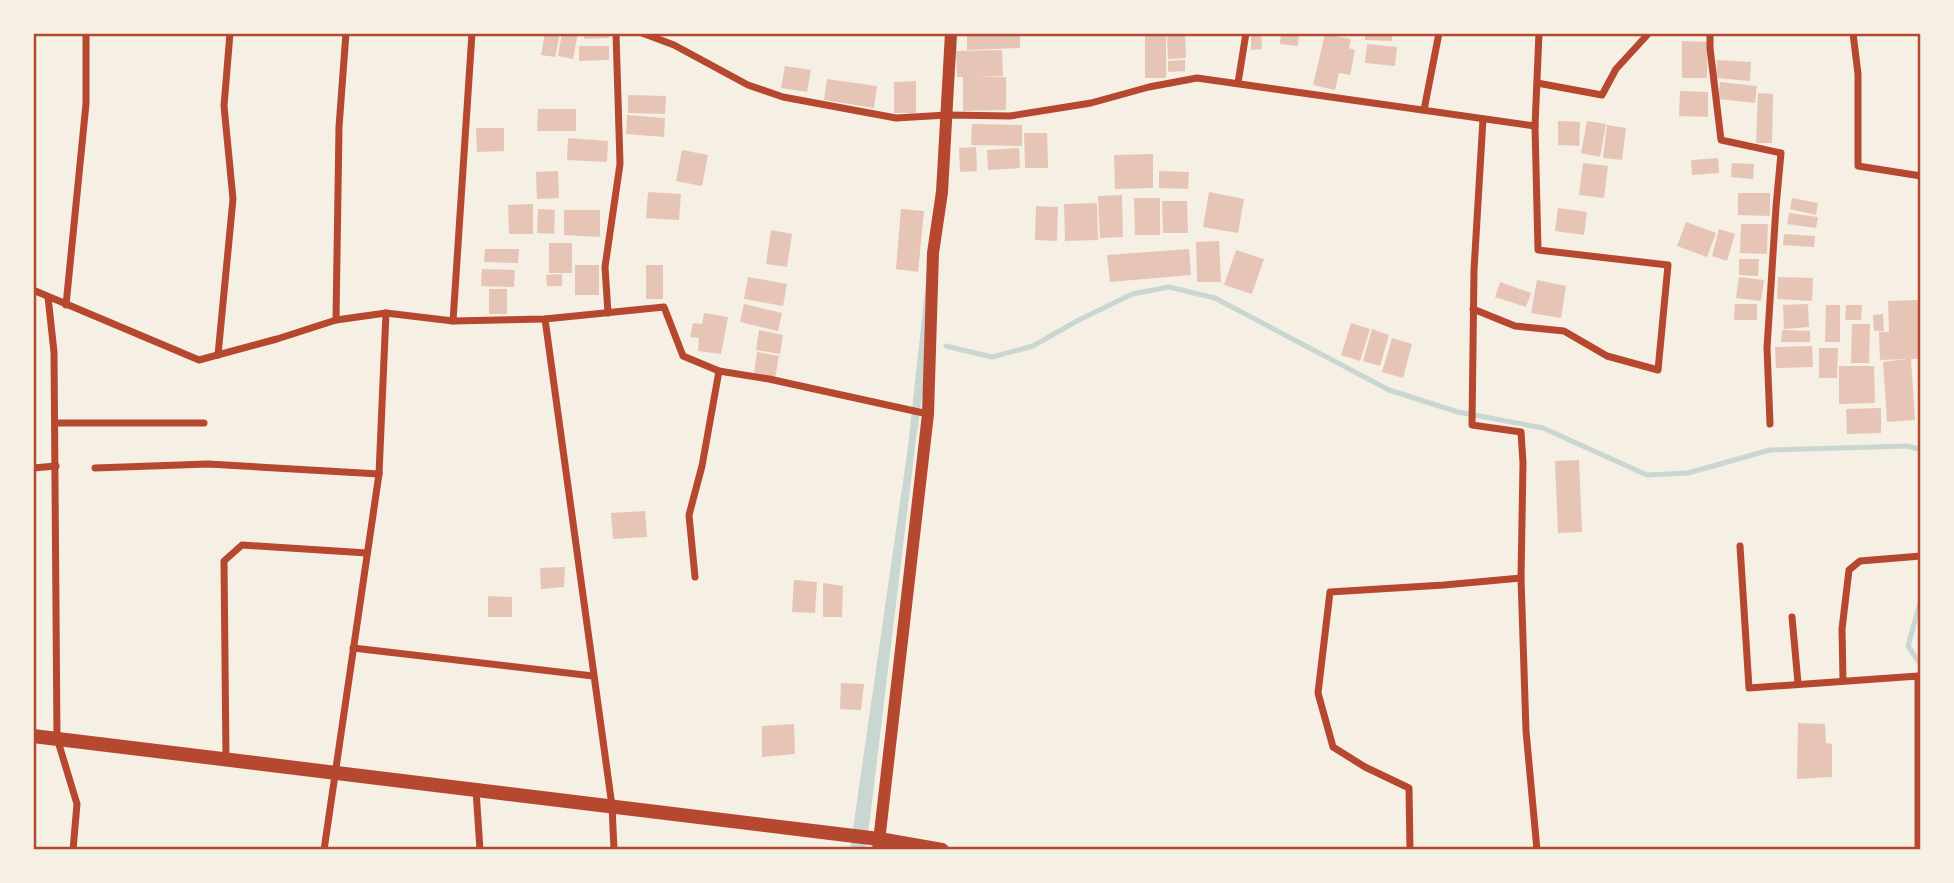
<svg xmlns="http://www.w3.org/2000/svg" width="1954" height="883" font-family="Figtree,sans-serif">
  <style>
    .water { fill: #c9d6d2 }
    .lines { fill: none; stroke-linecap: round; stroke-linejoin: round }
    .stream { stroke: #c9d6d2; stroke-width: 5 }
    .building { fill: #e6c5b7 }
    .minor { stroke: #b5482f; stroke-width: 7 }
    .tertiary { stroke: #b5482f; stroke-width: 12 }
    .secondary { stroke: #b5482f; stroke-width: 14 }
    .neatline { fill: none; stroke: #b5482f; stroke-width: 2.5 }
  </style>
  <rect width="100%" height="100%" fill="#f6efe4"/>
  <polygon class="water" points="953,33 958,33 930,342 916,439 870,818 865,850 850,850 908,447"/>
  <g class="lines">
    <g class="stream">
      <polyline points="946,346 992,357 1033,346 1075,322 1132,294 1169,287 1215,298 1389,390 1458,412 1543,428 1647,475 1688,473 1770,450 1908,446 1921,450"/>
      <polyline points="1921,599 1908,646 1918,661 1921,661"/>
    </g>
  </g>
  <g class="building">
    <polygon points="545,33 560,33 555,57 541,55"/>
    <polygon points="562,33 578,33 573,59 558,56"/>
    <polygon points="584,33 609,33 609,38 584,39"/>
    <polygon points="982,33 1020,33 1020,48 967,50 967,36 982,36"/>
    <rect x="1145" y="33" width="21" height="45"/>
    <polygon points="1167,33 1185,33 1186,58 1168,59"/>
    <polygon points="1281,33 1299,33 1298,46 1280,44"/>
    <polygon points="1365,33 1392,33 1392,41 1365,40"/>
    <polygon points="1325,34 1351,39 1349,48 1355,50 1350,75 1339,73 1335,90 1313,85"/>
    <polygon points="1251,35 1261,35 1262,49 1251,50"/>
    <polygon points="1682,41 1708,42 1707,78 1682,78"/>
    <polygon points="1367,44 1397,47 1395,66 1365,63"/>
    <polygon points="579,46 609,46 609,60 579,61"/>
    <polygon points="1002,50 1003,76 977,77 1006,77 1006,110 963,111 963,77 957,77 956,51"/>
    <polygon points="1185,60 1185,71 1168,72 1168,61"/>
    <polygon points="1717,60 1751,62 1750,81 1716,78"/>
    <polygon points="785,66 811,70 807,92 781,88"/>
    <polygon points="827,79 877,86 874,108 824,100"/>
    <polygon points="916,81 916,113 894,113 894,82"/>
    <polygon points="1720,82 1757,86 1755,103 1718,99"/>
    <polygon points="1680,91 1708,92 1708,117 1679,116"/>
    <polygon points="1758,93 1773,94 1772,143 1756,143"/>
    <polygon points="628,95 666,96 665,114 628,113"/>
    <polygon points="538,109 576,109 576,131 537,131"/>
    <polygon points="627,115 665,118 664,137 626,134"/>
    <polygon points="1558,121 1580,122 1579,146 1558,145"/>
    <polygon points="1587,121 1606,124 1600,157 1581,153"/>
    <polygon points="972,124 1022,125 1022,146 971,145"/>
    <polygon points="1607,125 1626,128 1622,160 1603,158"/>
    <polygon points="476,128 504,128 504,151 477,152"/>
    <polygon points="1024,133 1047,133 1048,168 1025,168"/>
    <polygon points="568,138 608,141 607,162 567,160"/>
    <polygon points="976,147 977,171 960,172 959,148"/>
    <polygon points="1019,148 1020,168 988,170 987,150"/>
    <polygon points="682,150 708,155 702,186 676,181"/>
    <polygon points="1153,154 1153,188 1115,189 1114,155"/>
    <polygon points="1718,158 1719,173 1692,175 1691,160"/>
    <polygon points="1583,163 1608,166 1604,198 1579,195"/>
    <polygon points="1732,163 1754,164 1753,179 1731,177"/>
    <polygon points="558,171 559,198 537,199 536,172"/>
    <polygon points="1159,171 1189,172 1188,189 1159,188"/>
    <polygon points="648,192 681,194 679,220 646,218"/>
    <polygon points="1209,192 1244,199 1238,233 1203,227"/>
    <polygon points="1738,193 1770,193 1770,216 1738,215"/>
    <polygon points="1122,195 1123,237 1100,238 1098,196"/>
    <polygon points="1134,198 1160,198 1160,235 1135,235"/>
    <polygon points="1792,198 1818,203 1816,215 1790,209"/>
    <polygon points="1162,201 1187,201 1188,233 1163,233"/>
    <polygon points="1097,203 1098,240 1065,241 1064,204"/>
    <polygon points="533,204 533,234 509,234 508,205"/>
    <polygon points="1036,206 1058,207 1057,241 1035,240"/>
    <polygon points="1558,208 1587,212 1584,235 1555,231"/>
    <polygon points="538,209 555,210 554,234 537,233"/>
    <polygon points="901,209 924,211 918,272 896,269"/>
    <polygon points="564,210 600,210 600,237 564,235"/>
    <polygon points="1789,213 1818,217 1816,228 1787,224"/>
    <polygon points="1686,222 1716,233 1707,257 1677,246"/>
    <polygon points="1741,224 1768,224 1767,254 1740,253"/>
    <polygon points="1719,229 1735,234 1727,261 1712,256"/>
    <polygon points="771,230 792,234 787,267 766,264"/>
    <polygon points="1784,234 1815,236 1814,247 1783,245"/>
    <polygon points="1219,241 1221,282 1197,282 1196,242"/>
    <rect x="549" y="243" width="23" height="30"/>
    <polygon points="485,249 519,249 518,263 484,262"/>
    <polygon points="1189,249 1191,275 1110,282 1107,255"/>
    <polygon points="1236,250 1264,259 1252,294 1224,285"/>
    <polygon points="1739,259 1759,259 1758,276 1739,275"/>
    <rect x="575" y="265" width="24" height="30"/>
    <rect x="646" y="265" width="17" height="34"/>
    <polygon points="482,269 515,270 514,287 481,286"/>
    <polygon points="562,274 562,286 547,286 546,275"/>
    <polygon points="748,277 787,284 783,306 744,299"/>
    <polygon points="1739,277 1764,280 1761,301 1736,298"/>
    <polygon points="1778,277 1813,278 1812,301 1777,299"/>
    <polygon points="1537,280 1566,286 1561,318 1531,313"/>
    <polygon points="1500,282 1531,293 1526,307 1495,297"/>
    <rect x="489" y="289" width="18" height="25"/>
    <polygon points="1918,300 1920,359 1911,359 1915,420 1887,422 1883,362 1906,359 1880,360 1879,332 1889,332 1888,301"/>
    <polygon points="744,304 782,313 778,331 740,322"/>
    <polygon points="1735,304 1757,304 1757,320 1734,320"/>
    <polygon points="1808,304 1809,327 1784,329 1783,305"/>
    <polygon points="1826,305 1840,305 1840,342 1825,342"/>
    <polygon points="1846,305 1862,305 1861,320 1845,320"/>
    <polygon points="704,313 728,317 721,354 698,351 699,338 690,337 693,323 702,324"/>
    <polygon points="1883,314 1884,331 1874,331 1873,315"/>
    <polygon points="1351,323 1370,329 1360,361 1341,355"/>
    <polygon points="1852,324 1870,324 1869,363 1851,363"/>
    <polygon points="1372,329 1389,335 1380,366 1363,361"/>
    <polygon points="759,330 783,335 780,354 756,350"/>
    <polygon points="1782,330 1810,331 1810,342 1781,342"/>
    <polygon points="1392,338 1412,344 1403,378 1382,372"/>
    <polygon points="1812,346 1813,367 1776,368 1775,347"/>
    <polygon points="1819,348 1838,348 1837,378 1819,378"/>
    <polygon points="757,352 779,356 775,378 754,374"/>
    <polygon points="1839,366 1874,366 1875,403 1839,404"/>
    <polygon points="1881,408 1881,433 1847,434 1846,409"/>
    <polygon points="1579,460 1582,532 1558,533 1555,461"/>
    <polygon points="645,511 647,537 613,539 611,513"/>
    <polygon points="565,567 564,587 541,589 540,568"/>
    <polygon points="794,580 817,582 815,613 792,612"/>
    <polygon points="823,583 843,586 842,617 823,617"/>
    <polygon points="488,596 512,597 512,617 488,617"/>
    <polygon points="841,683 864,684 861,710 840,709"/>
    <polygon points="1798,723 1825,724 1826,743 1832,744 1832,777 1797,779"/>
    <polygon points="794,724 795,754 762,757 762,726"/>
  </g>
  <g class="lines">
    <g class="minor">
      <polyline points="642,33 674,45 748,85 783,97 896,118 947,115 1010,116 1091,103 1149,87 1197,78 1535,126"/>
      <polyline points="1710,33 1710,48 1721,140 1781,153 1776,207 1767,348 1770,424"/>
      <polyline points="1853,33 1858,74 1858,166 1921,176"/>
      <polyline points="1238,83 1246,33"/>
      <polyline points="1537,83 1602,95 1616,69 1649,33"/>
      <polyline points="1424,110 1439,33"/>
      <polyline points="1483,119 1474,270 1472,425 1521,432 1523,463 1521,578 1526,731 1537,850"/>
      <polyline points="33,290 199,360 277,339 336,320 386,313 453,321 545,319 664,307 683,356 719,371 769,379 928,414"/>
      <polyline points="48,297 54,352 57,738 77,804 73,850"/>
      <polyline points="66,305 86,104 86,33"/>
      <polyline points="1473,309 1515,326 1564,331 1607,356 1658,370 1668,265 1538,250 1535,126 1539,33"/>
      <polyline points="608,313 605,267 620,164 616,33"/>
      <polyline points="545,319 612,806 614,850"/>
      <polyline points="336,320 339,127 346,33"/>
      <polyline points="453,321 472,33"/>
      <polyline points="218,355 233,199 224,106 230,33"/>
      <polyline points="56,423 204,423"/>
      <polyline points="33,468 56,466"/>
      <polyline points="95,468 208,464 379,474"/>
      <polyline points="1740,546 1749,688 1918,676 1918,850"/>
      <polyline points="695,577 689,515 702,466 719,371"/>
      <polyline points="1792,617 1798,683"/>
      <polyline points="353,648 593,676"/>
      <polyline points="1843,681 1842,629 1849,570 1860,561 1921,556"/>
      <polyline points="226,759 224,561 242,545 367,553"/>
      <polyline points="476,790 480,850"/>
      <polyline points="324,850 379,474 386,313"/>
      <polyline points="1410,850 1409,788 1365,767 1333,747 1318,693 1330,592 1444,585 1521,578"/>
    </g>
    <polyline class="tertiary" points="878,850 928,414 933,253 942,192 951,33"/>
    <polyline class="secondary" points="33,736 879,839 942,850"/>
  </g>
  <rect width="1954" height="883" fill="none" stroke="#f6efe4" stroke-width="70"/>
  <rect x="35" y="35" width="1884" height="813" class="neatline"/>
</svg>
